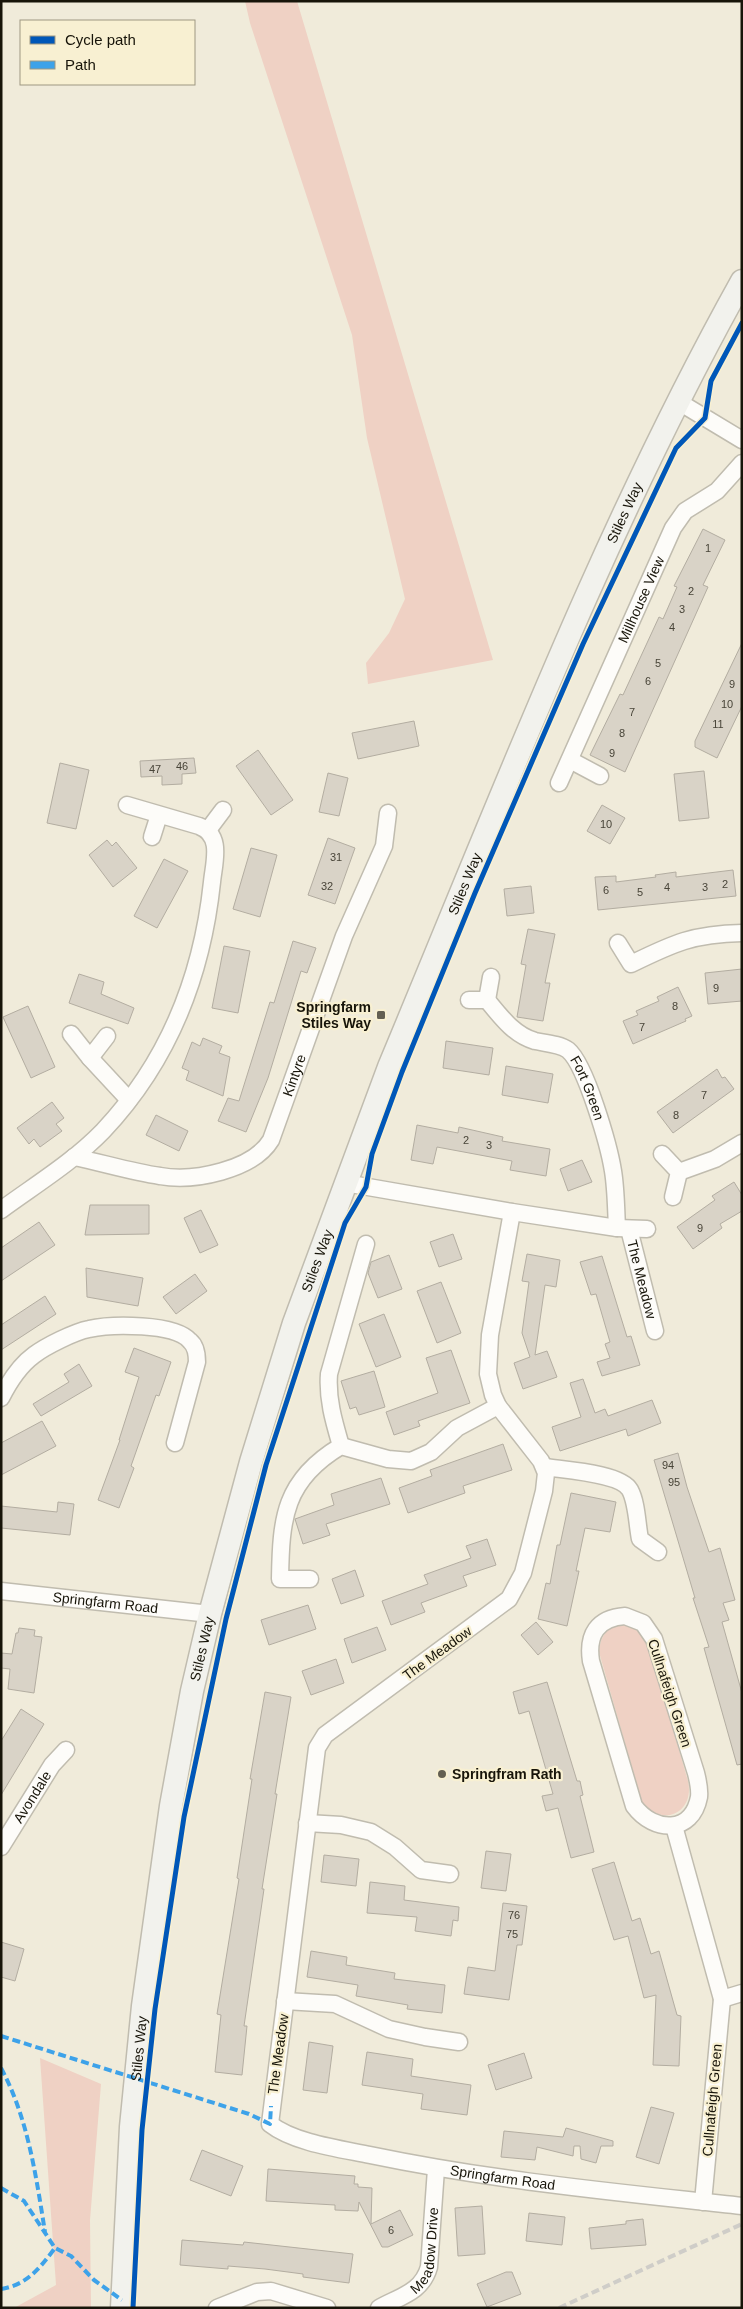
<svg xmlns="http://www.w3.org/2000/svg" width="743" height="2309" font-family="Arial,sans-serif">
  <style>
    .green { fill: #efd1c4 }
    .building { fill: #d9d3c7; stroke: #b3ada1 }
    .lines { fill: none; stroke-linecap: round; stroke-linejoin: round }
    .street-casing { stroke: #c0bcaf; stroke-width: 19 }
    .secondary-casing { stroke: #c0bcaf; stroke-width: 25 }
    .street { stroke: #fdfcf9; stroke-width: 16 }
    .secondary { stroke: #f2f2ed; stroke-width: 22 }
    .rail { stroke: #cfcdc8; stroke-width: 4; stroke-dasharray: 8 4; stroke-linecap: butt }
    .quiet { stroke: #3da2e9; stroke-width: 4; stroke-dasharray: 8 4; stroke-linecap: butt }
    .cycleway-casing { stroke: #f8f0d2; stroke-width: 8 }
    .cycleway { stroke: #0057b8; stroke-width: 5 }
    .poi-dot { fill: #635f52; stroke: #f8f0d2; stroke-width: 2 }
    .labels { text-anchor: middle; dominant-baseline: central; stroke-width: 4.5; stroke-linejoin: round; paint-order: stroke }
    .number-label { font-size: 11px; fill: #484438 }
    .street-label { font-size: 14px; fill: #171409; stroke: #f8f0d2 }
    .poi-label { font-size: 14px; font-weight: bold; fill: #171409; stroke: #f8f0d2; text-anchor: end }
  </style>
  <rect width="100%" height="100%" fill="#f0ebda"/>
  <g class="green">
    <polygon points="245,1 297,1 493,660 368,684 366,663 389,633 405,599 367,438 352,335 250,23"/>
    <path d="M624,1623l16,6 8,13 40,139c7,31 -25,47 -46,22l-43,-151c1,-17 9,-26 25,-29z"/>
    <polygon points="40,2058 101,2084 90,2220 91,2308 14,2308 56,2285"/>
  </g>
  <g class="building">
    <polygon points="703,529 725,540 703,585 708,587 625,772 590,755 620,694 623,695 659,617 663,619 677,587 674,586"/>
    <polygon points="742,643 742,706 717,758 695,747 695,741"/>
    <polygon points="414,721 419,746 358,759 352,733"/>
    <polygon points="258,750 293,800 271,815 236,766"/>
    <polygon points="194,758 196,773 182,774 182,784 162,785 162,776 141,777 140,761"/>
    <polygon points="60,763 89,770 76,829 47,823"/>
    <polygon points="704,771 709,818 679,821 674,774"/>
    <polygon points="328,773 348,778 339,816 319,812"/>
    <polygon points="602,805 625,818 610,844 587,831"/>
    <polygon points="328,838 355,848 335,904 308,895"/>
    <polygon points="107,840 112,846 116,842 137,868 113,887 89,855"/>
    <polygon points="251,848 277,855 260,917 233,909"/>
    <polygon points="164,859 188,871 157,928 134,916"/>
    <polygon points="733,870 736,896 598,910 595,877 616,876 616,882 656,877 655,875 676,872 676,877"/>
    <polygon points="531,886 534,913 507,916 504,889"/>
    <polygon points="528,929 555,934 545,983 550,983 543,1021 517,1017 526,965 521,964"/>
    <polygon points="293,941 316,948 307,973 301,971 268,1078 246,1132 218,1121 228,1098 239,1101 270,1002 274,1003"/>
    <polygon points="224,946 250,951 238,1013 212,1008"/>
    <polygon points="742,969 742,1001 708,1004 705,973"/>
    <polygon points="79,974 104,982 101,994 134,1008 128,1024 69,1003"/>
    <polygon points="678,987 692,1016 685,1019 686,1021 633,1044 623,1021 638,1015 636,1011 659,1001 657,997"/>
    <polygon points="28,1006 55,1067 31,1078 3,1017"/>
    <polygon points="203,1038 222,1046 219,1053 230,1057 223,1096 186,1080 189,1071 182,1068 192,1042 200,1046"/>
    <polygon points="446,1041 493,1048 489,1075 443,1068"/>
    <polygon points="506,1066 553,1074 548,1103 502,1095"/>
    <polygon points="717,1069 722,1078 725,1077 734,1089 673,1133 657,1112"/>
    <polygon points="52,1102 64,1118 56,1124 62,1131 40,1147 34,1139 29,1144 17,1128"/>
    <polygon points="156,1115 188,1131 179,1151 146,1135"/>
    <polygon points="417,1125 458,1133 459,1127 503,1137 502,1141 550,1149 546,1176 510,1170 512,1161 437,1147 433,1164 411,1160"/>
    <polygon points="582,1160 592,1182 568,1191 560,1169"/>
    <polygon points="734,1182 742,1195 742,1211 720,1224 722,1228 693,1249 677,1227 715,1200 712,1196"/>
    <polygon points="90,1205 149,1205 149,1234 85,1235"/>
    <polygon points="201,1210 218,1245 200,1253 184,1218"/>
    <polygon points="39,1222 55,1245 1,1281 1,1248"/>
    <polygon points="453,1234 462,1259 439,1267 430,1242"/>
    <polygon points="527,1254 560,1260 556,1287 545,1285 535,1355 547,1351 557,1377 523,1389 514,1363 530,1357 522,1333 529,1282 522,1281"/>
    <polygon points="389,1255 402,1289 378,1298 368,1273 371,1262"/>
    <polygon points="602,1256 627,1337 631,1336 640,1365 602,1376 597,1362 610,1358 605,1344 610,1342 596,1294 591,1295 580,1262"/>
    <polygon points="86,1268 143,1278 138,1306 87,1297"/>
    <polygon points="195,1274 207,1291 176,1314 163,1297"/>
    <polygon points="441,1282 461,1333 437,1343 417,1291"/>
    <polygon points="45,1296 56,1314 1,1350 1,1325"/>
    <polygon points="384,1314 401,1357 376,1367 359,1324"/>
    <polygon points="134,1348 171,1362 159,1396 156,1395 131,1466 134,1468 119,1508 98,1500 120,1440 119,1440 139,1377 125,1372"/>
    <polygon points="451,1350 470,1403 418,1421 420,1426 394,1435 386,1412 438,1393 426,1358"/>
    <polygon points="79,1364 92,1386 41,1416 33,1404 69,1382 64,1374"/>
    <polygon points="374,1371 385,1407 359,1415 356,1407 350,1409 341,1381"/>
    <polygon points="583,1379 595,1413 605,1409 608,1416 652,1400 661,1423 628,1436 626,1429 560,1451 552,1427 581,1417 570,1383"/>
    <polygon points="42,1421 56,1446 1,1475 1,1443"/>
    <polygon points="503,1444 512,1470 463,1486 465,1493 408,1513 399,1488 432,1476 430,1470"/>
    <polygon points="678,1453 687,1487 709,1552 720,1548 735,1600 723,1603 729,1620 722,1622 742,1693 742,1764 737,1765 704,1648 709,1647 693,1598 695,1598 654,1460"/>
    <polygon points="381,1478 390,1504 326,1524 330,1535 303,1544 295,1519 334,1505 331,1494"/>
    <polygon points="571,1493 616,1502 610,1532 585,1528 576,1571 579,1571 567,1626 538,1619 546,1583 550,1584 557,1545 560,1545"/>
    <polygon points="58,1502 74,1504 70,1535 1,1528 1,1506 57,1512"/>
    <polygon points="487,1539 496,1565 463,1576 467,1586 421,1603 425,1612 391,1625 382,1601 428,1584 424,1575 471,1558 466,1546"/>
    <polygon points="355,1570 364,1596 341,1604 332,1579"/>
    <polygon points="308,1605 316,1629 269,1645 261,1620"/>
    <polygon points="536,1622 553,1642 538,1655 521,1635"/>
    <polygon points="377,1627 386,1650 352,1663 344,1639"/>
    <polygon points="19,1628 35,1630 34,1636 42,1637 34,1693 8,1689 10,1669 1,1668 1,1653 12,1654 16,1633 18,1633"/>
    <polygon points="336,1659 344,1683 311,1695 302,1671"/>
    <polygon points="547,1682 577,1781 580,1781 583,1795 580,1796 594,1852 571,1858 558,1808 546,1811 542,1796 553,1794 529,1711 519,1714 513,1692"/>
    <polygon points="265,1692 291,1697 275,1794 277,1794 262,1889 264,1889 244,2026 247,2026 242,2075 215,2072 221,2015 217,2014 239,1879 237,1878 252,1779 250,1779"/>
    <polygon points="21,1709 44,1724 1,1795 1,1741"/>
    <polygon points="486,1851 511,1854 506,1891 481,1888"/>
    <polygon points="324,1855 359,1859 356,1886 321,1882"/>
    <polygon points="614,1862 632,1921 640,1918 651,1954 659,1951 677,2015 681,2016 679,2066 653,2065 656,1995 644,1998 628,1936 614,1940 592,1869"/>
    <polygon points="370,1882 405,1886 404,1900 459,1907 458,1921 453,1920 451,1936 415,1931 417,1917 367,1913"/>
    <polygon points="503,1903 527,1906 522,1945 517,1945 509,2000 464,1994 468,1967 495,1971"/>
    <polygon points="1,1942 24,1949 15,1981 1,1977"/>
    <polygon points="311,1951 347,1957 346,1965 395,1973 394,1979 445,1985 442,2013 407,2009 408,2005 356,1996 358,1985 307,1977"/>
    <polygon points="309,2042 333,2046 327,2093 303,2090"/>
    <polygon points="367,2052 413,2059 411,2076 471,2085 467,2115 421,2109 423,2094 362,2085"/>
    <polygon points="524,2053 532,2078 496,2090 488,2065"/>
    <polygon points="651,2107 674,2113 659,2164 636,2157"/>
    <polygon points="566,2128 613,2141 613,2146 601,2146 596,2163 581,2159 580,2146 574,2146 573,2156 537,2147 535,2160 501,2157 504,2131 563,2137"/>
    <polygon points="202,2150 243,2166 231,2196 190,2180"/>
    <polygon points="268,2169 355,2176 354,2184 358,2184 358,2187 372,2188 371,2224 400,2210 413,2235 388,2247 382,2247 359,2202 358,2211 335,2210 335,2205 266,2201"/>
    <polygon points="482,2206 485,2254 458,2256 455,2208"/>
    <polygon points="529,2213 565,2217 562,2245 526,2241"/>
    <polygon points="643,2219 646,2245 591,2249 589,2228 626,2224 626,2221"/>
    <polygon points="182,2240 243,2245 244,2242 353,2254 349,2283 303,2277 303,2274 265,2269 228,2266 228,2269 180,2265"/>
    <polygon points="506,2272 512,2272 521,2294 487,2307 477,2284"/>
  </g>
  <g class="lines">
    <g class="street-casing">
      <g id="street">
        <polyline points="679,402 742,440"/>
        <polyline points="570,760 600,776"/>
        <path id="s1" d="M559,783l114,-255 12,-17 32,-20 25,-28"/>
        <polyline points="208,830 223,810"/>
        <polyline points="152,837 159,815"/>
        <path d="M618,943l13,21c43,-21 62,-30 111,-31"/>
        <polyline points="469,1000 487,1000 491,977"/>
        <path id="s2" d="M487,1000c14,17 27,35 48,41 10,2 25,3 33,9 18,15 41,96 45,121 3,18 3,38 4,57"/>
        <polyline points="71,1034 90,1058 129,1100"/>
        <polyline points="90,1058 107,1036"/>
        <polyline points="662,1154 679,1172 673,1197"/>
        <path id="s3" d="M74,1157c29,6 58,15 86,19 34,6 93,-6 111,-36l73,-204 40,-90 4,-33"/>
        <polyline points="679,1172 715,1159 742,1143"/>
        <polyline points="345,1183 512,1212 617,1228 647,1229"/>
        <path d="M1,1210c34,-25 72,-48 102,-79 66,-70 99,-154 109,-249 2,-20 11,-47 -13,-56l-72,-21"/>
        <path id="s4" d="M512,1212l-22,123 -2,39 5,21 5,11 43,55 5,12 -2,18 -21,82 -14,26 -184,136 -8,13 -47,376c24,19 71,25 100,31 125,26 246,37 372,51"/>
        <path id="s5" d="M629,1229l26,102"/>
        <path d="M1,1398c8,-16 18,-32 33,-43 12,-9 40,-23 55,-26 22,-5 86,-6 101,12 6,5 7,14 7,21l-22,81"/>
        <path d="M341,1446c-7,-24 -14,-47 -12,-72l37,-130"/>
        <path d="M545,1467c19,3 76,6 85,23 7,13 7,34 10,49l18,13"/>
        <path d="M310,1579h-30c1,-61 4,-99 61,-133l47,13 23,2 20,-9 26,-24 41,-22"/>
        <path id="s6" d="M1,1591l209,23"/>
        <path d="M625,1616l18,7 11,16 42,134c2,8 4,16 3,24 -7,37 -45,36 -65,9l-43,-145c-4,-26 6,-43 34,-45z"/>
        <polyline points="307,1823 341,1825 371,1832 395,1847 421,1870 450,1874"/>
        <polyline points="674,1826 722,1999 703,2202"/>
        <path id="s7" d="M1,1847l51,-82 14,-15"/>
        <polyline points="722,1999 742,1993"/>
        <polyline points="285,2001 335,2004 389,2029 425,2037 459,2042"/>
        <polyline points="217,2308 257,2292 271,2291 327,2308"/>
        <path id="s8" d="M379,2308c22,-12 43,-16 50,-41l7,-98"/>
      </g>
    </g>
    <g class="secondary-casing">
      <g id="secondary">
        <path id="s9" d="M122,2308l9,-181 12,-121 28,-200 21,-115 18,-77 41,-152 43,-139 95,-256c111,-265 213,-535 353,-786"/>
      </g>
    </g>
    <use href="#street" class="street"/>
    <use href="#secondary" class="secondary"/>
    <polyline class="rail" points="559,2308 742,2224"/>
    <g class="quiet">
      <polyline points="1,2036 249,2114 270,2124 271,2106"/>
      <path d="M1,2068c27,50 35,108 44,164"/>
      <polyline points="1,2188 24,2201 55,2248 71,2256 94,2280 122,2300"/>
      <path d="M1,2289c26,-4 39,-21 54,-41"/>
    </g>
    <g class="cycleway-casing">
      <polyline id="cycleway" points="133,2308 142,2130 155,2009 184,1817 226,1619 266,1465 345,1223 366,1187 372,1154 402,1072 475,893 583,644 676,448 705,418 711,381 742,323"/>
    </g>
    <use href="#cycleway" class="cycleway"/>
  </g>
  <g class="poi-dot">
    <rect x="376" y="1010" width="10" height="10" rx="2.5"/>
    <circle cx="442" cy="1774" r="5"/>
  </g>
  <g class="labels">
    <g class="number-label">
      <text x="708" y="548">1</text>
      <text x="691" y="591">2</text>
      <text x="682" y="609">3</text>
      <text x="672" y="627">4</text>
      <text x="658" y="663">5</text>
      <text x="648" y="681">6</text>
      <text x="732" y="684">9</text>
      <text x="727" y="704">10</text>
      <text x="632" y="712">7</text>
      <text x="718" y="724">11</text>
      <text x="622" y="733">8</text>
      <text x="612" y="753">9</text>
      <text x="182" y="766">46</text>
      <text x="155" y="769">47</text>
      <text x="606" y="824">10</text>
      <text x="336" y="857">31</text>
      <text x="725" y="884">2</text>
      <text x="327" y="886">32</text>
      <text x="667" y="887">4</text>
      <text x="705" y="887">3</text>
      <text x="606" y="890">6</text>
      <text x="640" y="892">5</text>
      <text x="716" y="988">9</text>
      <text x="675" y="1006">8</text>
      <text x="642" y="1027">7</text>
      <text x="704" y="1095">7</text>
      <text x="676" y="1115">8</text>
      <text x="466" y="1140">2</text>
      <text x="489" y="1145">3</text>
      <text x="700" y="1228">9</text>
      <text x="668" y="1465">94</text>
      <text x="674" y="1482">95</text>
      <text x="514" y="1915">76</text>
      <text x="512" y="1934">75</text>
      <text x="391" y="2230">6</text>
    </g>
    <g class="street-label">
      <text stroke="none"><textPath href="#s9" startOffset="1879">Stiles Way</textPath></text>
      <text stroke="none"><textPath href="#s1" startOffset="201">Millhouse View</textPath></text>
      <text stroke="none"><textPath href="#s9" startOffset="1475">Stiles Way</textPath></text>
      <text stroke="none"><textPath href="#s3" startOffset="279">Kintyre</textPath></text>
      <text stroke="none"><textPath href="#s2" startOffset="142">Fort Green</textPath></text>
      <text stroke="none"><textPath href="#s9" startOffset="1070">Stiles Way</textPath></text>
      <text stroke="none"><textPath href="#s5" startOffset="52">The Meadow</textPath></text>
      <text stroke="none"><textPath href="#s6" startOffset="105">Springfarm Road</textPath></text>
      <text stroke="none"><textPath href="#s9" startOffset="665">Stiles Way</textPath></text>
      <text transform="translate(437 1653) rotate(-36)">The Meadow</text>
      <text transform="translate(670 1693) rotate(72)">Cullnafeigh Green</text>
      <text stroke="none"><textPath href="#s7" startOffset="59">Avondale</textPath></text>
      <text stroke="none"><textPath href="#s9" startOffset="260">Stiles Way</textPath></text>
      <text transform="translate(278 2054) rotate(-82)">The Meadow</text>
      <text transform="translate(712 2100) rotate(-85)">Cullnafeigh Green</text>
      <text stroke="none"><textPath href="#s4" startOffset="1276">Springfarm Road</textPath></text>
      <text stroke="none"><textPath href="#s8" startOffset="82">Meadow Drive</textPath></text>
    </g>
    <g class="poi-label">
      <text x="371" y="1007">Springfarm<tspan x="371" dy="16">Stiles Way</tspan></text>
      <text x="452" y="1774" text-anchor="start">Springfram Rath</text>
    </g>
  </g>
  <rect width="743" height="2309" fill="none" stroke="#171409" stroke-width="5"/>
  <rect x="20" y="20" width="175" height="65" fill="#f8f0d2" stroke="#9e9882"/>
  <rect x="30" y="36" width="25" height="8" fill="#0057b8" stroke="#9e9882"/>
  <text x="65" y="45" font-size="15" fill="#171409">Cycle path</text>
  <rect x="30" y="61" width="25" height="8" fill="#3da2e9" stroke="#9e9882"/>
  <text x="65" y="70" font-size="15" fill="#171409">Path</text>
</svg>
